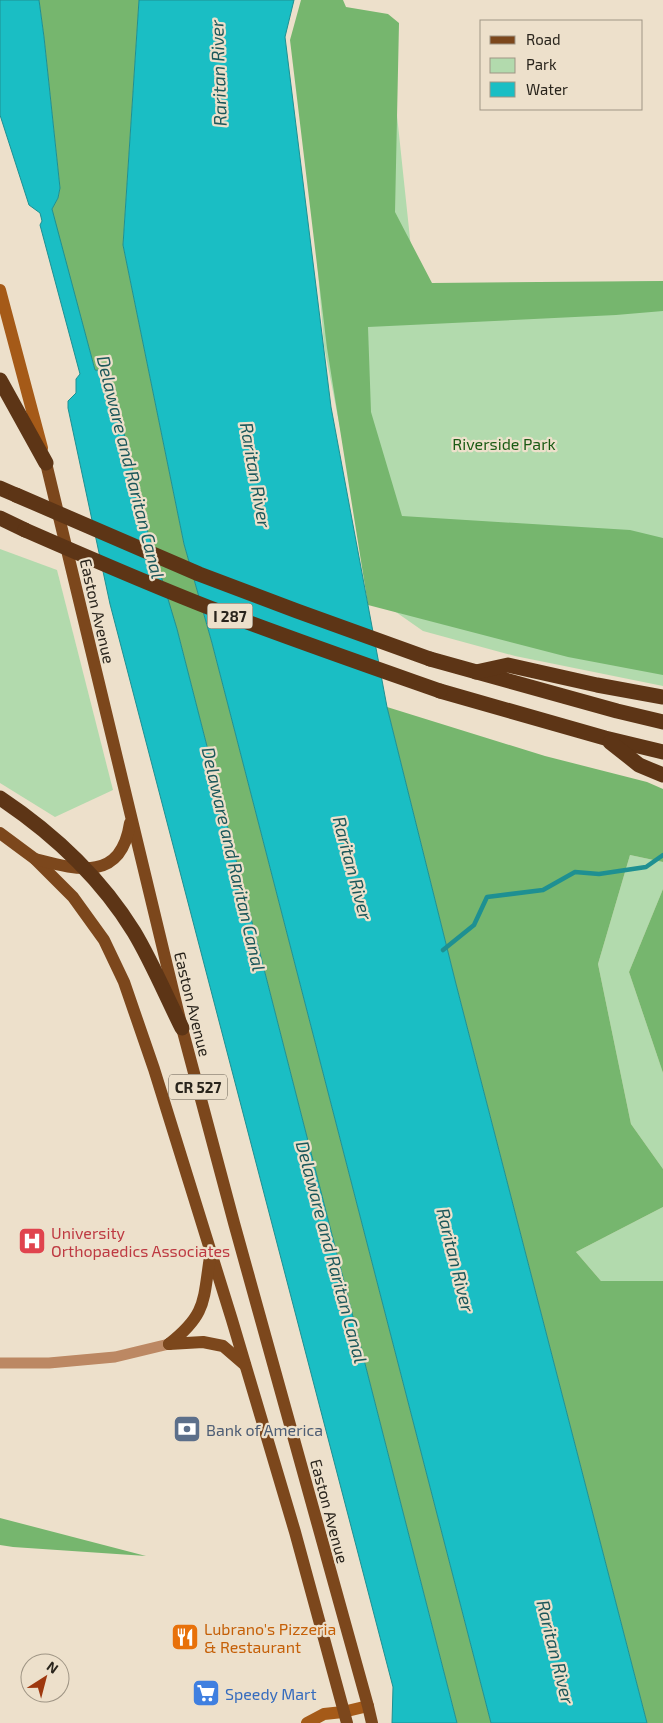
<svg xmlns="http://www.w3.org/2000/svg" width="663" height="1723" font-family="'Exo 2',sans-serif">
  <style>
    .green { fill: #b2daad }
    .forest { fill: #76b66e }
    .water { fill: #1abec4; stroke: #1e9092 }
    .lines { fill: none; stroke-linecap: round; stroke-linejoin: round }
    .stream { stroke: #1e9092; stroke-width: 4.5 }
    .street { stroke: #bc8863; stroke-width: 11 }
    .secondary { stroke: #a55a18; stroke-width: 12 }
    .primary { stroke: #7c471c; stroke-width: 12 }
    .highway { stroke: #5d3516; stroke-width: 15 }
    .highway-bridge { stroke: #5d3516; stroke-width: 15 }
    .labels { text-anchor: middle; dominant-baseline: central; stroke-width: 4.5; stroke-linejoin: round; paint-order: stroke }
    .shield { fill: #ede0cb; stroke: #645c50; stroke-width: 1 }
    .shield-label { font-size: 15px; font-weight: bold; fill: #29241c }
    .park-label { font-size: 16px; fill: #1b5b15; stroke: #ede0cb }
    .street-label { font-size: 16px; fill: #29241c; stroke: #ede0cb }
    .health-label { font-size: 16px; fill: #be3a42; stroke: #ede0cb; text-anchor: start }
    .service-label { font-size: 16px; fill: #4e5e75; stroke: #ede0cb; text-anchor: start }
    .food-label { font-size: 16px; fill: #c56008; stroke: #ede0cb; text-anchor: start }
    .shop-label { font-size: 16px; fill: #366cbe; stroke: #ede0cb; text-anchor: start }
    .water-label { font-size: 18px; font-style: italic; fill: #1b575a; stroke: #ede0cb }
  </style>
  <rect width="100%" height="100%" fill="#ede0cb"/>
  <g class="green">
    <polygon points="298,25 388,30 415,286 663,281 663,686 515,656 423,631 373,596 324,346"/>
    <polygon points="0,549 57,570 113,790 55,817 0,783"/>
    <polygon points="630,855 663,862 663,889 629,972 663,1073 663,1169 631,1124 598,964"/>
    <polygon points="663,1207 663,1281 601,1281 576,1252"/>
  </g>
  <g class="forest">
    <polygon points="39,0 139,0 123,245 184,544 212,643 491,1723 457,1723 177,629 95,370 54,218 52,209 58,198 60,188 44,37"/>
    <polygon points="301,0 343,0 346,7 388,14 399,23 395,212 432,283 663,281 663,311 616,315 368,327 371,412 402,516 630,530 663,538 663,675 568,657 368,605 327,348 290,40"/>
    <polygon points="387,707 545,756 647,782 663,789 663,862 630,855 598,964 631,1124 663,1169 663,1207 576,1252 601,1281 663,1281 663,1723 647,1723 456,984"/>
    <polygon points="663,889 663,1073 629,972"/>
    <polygon points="0,1518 146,1556 13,1547 0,1545"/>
  </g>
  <g class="water">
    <polygon points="0,0 39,0 44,37 60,188 58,198 52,209 95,370 103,371 118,408 146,526 177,629 457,1723 392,1723 393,1687 110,604 68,408 68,401 76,393 76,379 80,374 40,225 42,221 40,213 29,205 0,115"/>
    <polygon points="139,0 294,0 285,37 331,407 387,707 456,984 647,1723 491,1723 212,643 184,544 123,245"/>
  </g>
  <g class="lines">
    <polyline class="stream" points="443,950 474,925 487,897 543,890 575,872 599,874 646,867 663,855"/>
    <polyline class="street" points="0,1363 49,1363 115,1357 169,1344"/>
    <g class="secondary">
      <polyline points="0,290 42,448"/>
      <polyline points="307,1723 324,1714 343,1712 368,1706"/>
    </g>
    <g class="primary">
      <polyline points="46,463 182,1028 234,1223 368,1706 372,1723"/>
      <polyline points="0,833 35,859 73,897 104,940 124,982 154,1069 232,1320 295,1532 347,1723"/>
      <path d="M35,859c43,11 86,23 95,-36"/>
      <path d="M169,1344c38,-30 34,-43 41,-87"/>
      <polyline points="169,1344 203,1342 223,1346 245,1365"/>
    </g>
    <g class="highway">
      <polyline points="0,380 46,463"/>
      <polyline points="0,488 16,495"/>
      <polyline points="0,518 25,530"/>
      <polyline points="430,659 617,711 663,722"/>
      <polyline points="476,672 508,665 597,685 663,697"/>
      <polyline points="440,691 605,738 663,752"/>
      <polyline points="610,742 639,765 663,775"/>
      <path d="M0,798c54,36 100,79 134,134 18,30 32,64 48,96"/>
    </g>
    <g class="highway-bridge">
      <polyline points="16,495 199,574 297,611 430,659"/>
      <path d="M25,530c64,28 128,56 193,81 73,28 148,54 222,80"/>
    </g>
  </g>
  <defs>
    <g id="hospital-square" transform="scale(1.4375)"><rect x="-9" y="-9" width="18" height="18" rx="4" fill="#e0444e" stroke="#ede0cb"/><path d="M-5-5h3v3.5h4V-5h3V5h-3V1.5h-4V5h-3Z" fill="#fff"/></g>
    <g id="bank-square" transform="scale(1.4375)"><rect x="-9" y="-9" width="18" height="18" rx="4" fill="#5c6f8a" stroke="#ede0cb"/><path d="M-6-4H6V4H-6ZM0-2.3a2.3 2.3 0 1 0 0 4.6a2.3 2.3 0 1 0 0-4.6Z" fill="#fff"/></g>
    <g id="restaurant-square" transform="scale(1.4375)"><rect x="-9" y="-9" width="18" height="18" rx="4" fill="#e8710a" stroke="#ede0cb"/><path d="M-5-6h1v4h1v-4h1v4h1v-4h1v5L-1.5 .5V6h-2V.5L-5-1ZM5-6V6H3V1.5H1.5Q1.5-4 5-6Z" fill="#fff"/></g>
    <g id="supermarket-square" transform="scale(1.4375)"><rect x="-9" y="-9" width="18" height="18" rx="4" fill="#3f7fe0" stroke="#ede0cb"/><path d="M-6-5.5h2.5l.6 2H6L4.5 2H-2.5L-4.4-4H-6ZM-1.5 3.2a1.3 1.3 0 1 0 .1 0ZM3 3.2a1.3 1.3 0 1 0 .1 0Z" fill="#fff"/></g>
  </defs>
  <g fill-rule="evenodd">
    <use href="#hospital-square" x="32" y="1241"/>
    <use href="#bank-square" x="187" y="1429"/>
    <use href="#restaurant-square" x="185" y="1637"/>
    <use href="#supermarket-square" x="206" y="1693"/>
  </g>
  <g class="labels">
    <g class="shield">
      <rect x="207.5" y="603.5" width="45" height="25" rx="4"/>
      <rect x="169" y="1074.5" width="58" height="25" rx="4"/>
    </g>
    <g class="shield-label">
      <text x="230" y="616">I 287</text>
      <text x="198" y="1087">CR 527</text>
    </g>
    <g class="park-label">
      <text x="504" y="443">Riverside Park</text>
    </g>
    <g class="street-label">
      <text transform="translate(98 611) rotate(77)">Easton Avenue</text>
      <text transform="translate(193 1004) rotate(76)">Easton Avenue</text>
      <text transform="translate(330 1511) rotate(75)">Easton Avenue</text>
    </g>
    <g class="health-label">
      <text x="51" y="1232">University<tspan x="51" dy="18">Orthopaedics Associates</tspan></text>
    </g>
    <g class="service-label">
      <text x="206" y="1429">Bank of America</text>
    </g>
    <g class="food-label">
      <text x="204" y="1628">Lubrano's Pizzeria<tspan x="204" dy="18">&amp; Restaurant</tspan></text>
    </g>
    <g class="shop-label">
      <text x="225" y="1693">Speedy Mart</text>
    </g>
    <g class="water-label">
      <text transform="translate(218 73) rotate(-92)">Raritan River</text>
      <text transform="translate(131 467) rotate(76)">Delaware and Raritan Canal</text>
      <text transform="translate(256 475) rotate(80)">Raritan River</text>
      <text transform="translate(234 859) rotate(77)">Delaware and Raritan Canal</text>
      <text transform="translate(353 868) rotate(75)">Raritan River</text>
      <text transform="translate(332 1252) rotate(75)">Delaware and Raritan Canal</text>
      <text transform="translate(456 1260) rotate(76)">Raritan River</text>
      <text transform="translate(556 1652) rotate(76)">Raritan River</text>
    </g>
  </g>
  <rect x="480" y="20" width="162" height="90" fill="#ede0cb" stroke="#9f9585"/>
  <rect x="490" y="36" width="25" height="8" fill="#7c471c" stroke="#9f9585"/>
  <text x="526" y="45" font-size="15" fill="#29241c">Road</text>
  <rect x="490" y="58" width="25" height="15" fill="#b2daad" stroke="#9f9585"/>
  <text x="526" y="70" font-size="15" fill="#29241c">Park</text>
  <rect x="490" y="82" width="25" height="15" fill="#1abec4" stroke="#9f9585"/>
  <text x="526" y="95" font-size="15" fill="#29241c">Water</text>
  <g transform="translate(45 1678) rotate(36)"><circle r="24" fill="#ede0cb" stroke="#9f9585"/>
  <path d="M0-4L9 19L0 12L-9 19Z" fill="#9e380f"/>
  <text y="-8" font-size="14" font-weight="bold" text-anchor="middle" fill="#29241c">N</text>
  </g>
</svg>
